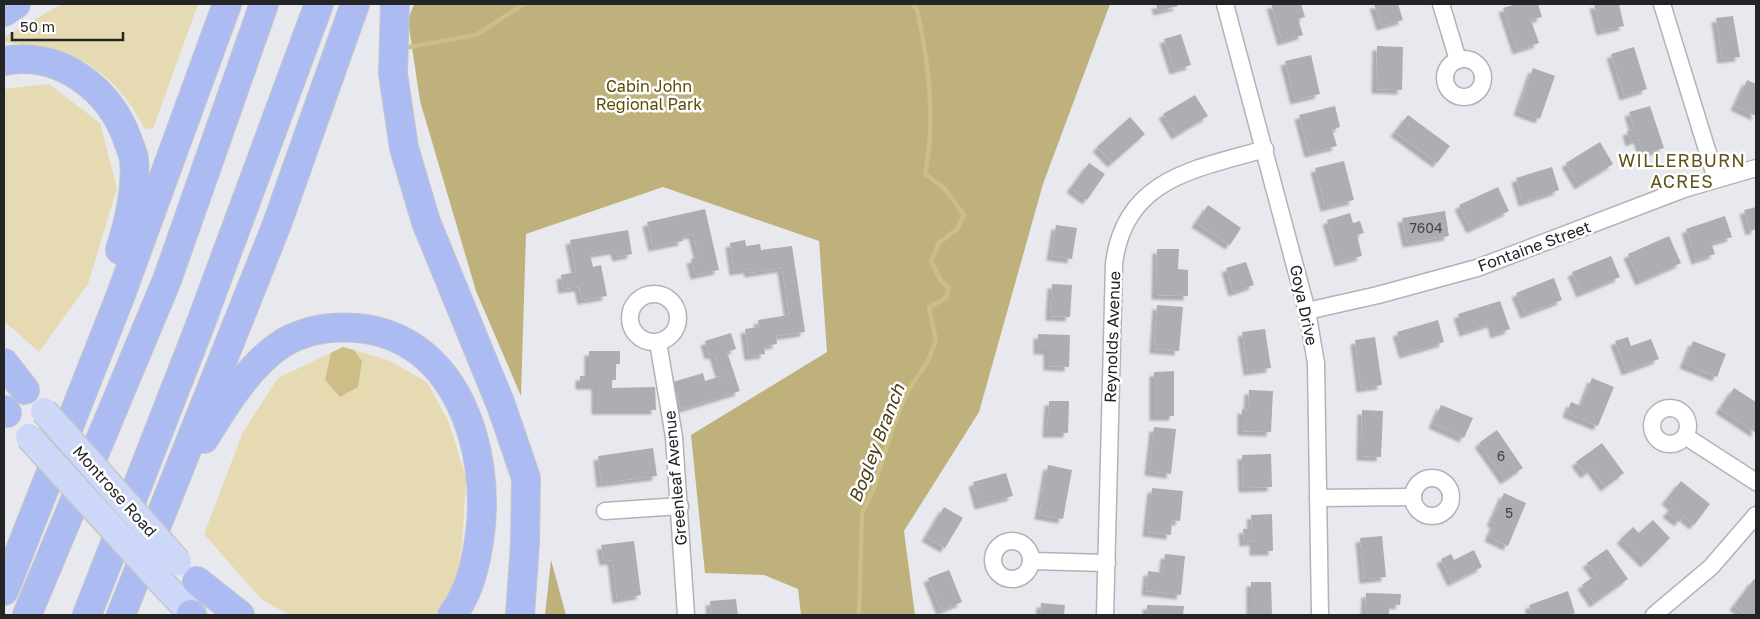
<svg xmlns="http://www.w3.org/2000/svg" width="1760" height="619" font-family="'Golos Text',sans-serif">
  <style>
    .green { fill: #e5dab1 }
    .forest { fill: #bfb17b }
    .water { fill: #cdbe88 }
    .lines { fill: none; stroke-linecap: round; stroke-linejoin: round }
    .stream { stroke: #cdbe88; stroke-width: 4.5 }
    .building { fill: #acaeb3; filter: url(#shadow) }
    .minor-casing { stroke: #b1b3b8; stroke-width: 19 }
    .primary-casing { stroke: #c6c6c7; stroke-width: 29 }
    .motorway-casing { stroke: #c6c6c7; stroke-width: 30 }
    .minor { stroke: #fff; stroke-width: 16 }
    .primary { stroke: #cdd7f8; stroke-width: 26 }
    .motorway { stroke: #acbcf3; stroke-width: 28 }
    .primary-bridge-casing { stroke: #c6c6c7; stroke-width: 29; stroke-linecap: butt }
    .primary-bridge { stroke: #cdd7f8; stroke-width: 26 }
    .labels { text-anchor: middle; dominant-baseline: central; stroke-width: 5; stroke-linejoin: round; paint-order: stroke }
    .number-label { font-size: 14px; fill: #454649 }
    .park-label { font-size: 16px; fill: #5b4b06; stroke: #fff }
    .street-label { font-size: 16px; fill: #232426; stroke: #fff }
    .neighbourhood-label { font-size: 18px; letter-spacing: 1px; fill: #615215; stroke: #fff }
    .water-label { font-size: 18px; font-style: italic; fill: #493e13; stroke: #fff }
  </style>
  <defs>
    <filter id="shadow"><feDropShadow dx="-4.5" dy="4.5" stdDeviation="1" flood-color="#0004"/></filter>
  </defs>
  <rect width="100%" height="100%" fill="#e8e9ef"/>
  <g class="green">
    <path d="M62,4h136l-45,125 -9,-1c-17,-35 -45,-64 -83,-77 -17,-7 -39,-6 -57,-9v-5z"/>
    <polygon points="49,84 100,123 117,188 88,284 39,352 4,321 4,89"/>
    <polygon points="343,347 388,360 427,382 449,423 466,478 462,545 454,592 436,615 290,615 262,600 204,534 243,432 278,378"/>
  </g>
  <g class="forest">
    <polygon points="414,4 1110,4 1043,184 979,412 904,531 915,615 801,615 798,589 764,575 705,573 691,435 827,352 819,241 663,187 526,234 521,396 476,291 420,101 408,20"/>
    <polygon points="551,560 566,615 545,615"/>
  </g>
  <polygon class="water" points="343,347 354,350 362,361 358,387 340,397 325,380 331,353"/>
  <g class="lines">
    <g class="stream">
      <polyline points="403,48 476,35 524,4"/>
      <path d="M859,615l3,-102 11,-23 20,-63 14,-35 21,-31 8,-21 -7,-33 17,-9 3,-10 -8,-7 -10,-20 8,-18 18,-14 7,-14 -20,-27 -19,-14c11,-54 4,-111 -8,-164l-5,-6"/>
    </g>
  </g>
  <g class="building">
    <polygon points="1156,4 1177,4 1178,6 1158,11"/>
    <polygon points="1271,4 1301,4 1305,17 1298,19 1303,35 1282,41"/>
    <polygon points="1374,4 1398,4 1403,20 1381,26"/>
    <polygon points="1517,4 1538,4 1542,17 1531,20 1539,43 1517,50 1503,8"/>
    <polygon points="1594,4 1619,4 1624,26 1601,31"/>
    <polygon points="1733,16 1740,57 1722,59 1716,18"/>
    <polygon points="1181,34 1191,65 1174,70 1164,39"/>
    <polygon points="1377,46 1403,47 1402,90 1376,89"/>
    <polygon points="1634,47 1647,89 1624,96 1611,54"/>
    <polygon points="1311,55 1320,94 1295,100 1285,61"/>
    <polygon points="1533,68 1555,76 1540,119 1518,111"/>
    <polygon points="1747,80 1756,84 1756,116 1735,106"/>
    <polygon points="1195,95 1208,116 1176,135 1163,114"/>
    <polygon points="1335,106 1340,127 1332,130 1337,146 1309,153 1299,115"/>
    <polygon points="1650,106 1664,148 1643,154 1638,139 1630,142 1627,131 1634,129 1629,112"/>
    <polygon points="1408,115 1450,146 1437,163 1395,132"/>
    <polygon points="1130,117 1145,134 1112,163 1097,147"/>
    <polygon points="1600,142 1613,164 1579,185 1566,163"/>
    <polygon points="1344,161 1354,200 1325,207 1315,168"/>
    <polygon points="1089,163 1105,174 1087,200 1071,188"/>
    <polygon points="1552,167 1559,190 1523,202 1516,178"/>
    <polygon points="1498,187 1509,211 1471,229 1459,205"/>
    <polygon points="1208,205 1241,228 1230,245 1196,223"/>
    <polygon points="1756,207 1756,229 1750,231 1744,210"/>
    <polygon points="705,209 719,270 695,275 691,259 699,257 693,234 682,236 683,241 653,247 647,222"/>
    <polygon points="1445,211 1449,236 1407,243 1402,218"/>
    <polygon points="1350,213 1353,223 1360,221 1364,233 1357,235 1362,256 1339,262 1327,220"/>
    <polygon points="1725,216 1732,237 1711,243 1715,254 1696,260 1686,229"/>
    <polygon points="1056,225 1077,228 1072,259 1051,256"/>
    <polygon points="628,230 632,254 617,257 615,250 590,254 593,267 601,265 607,296 582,300 579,287 563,289 561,275 576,272 570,240"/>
    <polygon points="1669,236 1681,263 1640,281 1628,254"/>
    <polygon points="745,240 746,246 760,244 761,250 792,246 805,332 776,336 777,344 764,346 765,354 749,356 745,329 759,327 758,320 789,315 782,268 749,273 748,269 734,271 730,243"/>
    <polygon points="1157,249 1179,249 1178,269 1188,270 1188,296 1156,295"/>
    <polygon points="1611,256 1620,277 1581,293 1572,272"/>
    <polygon points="1246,262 1254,285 1233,292 1226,268"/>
    <polygon points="1554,278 1562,300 1525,314 1516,293"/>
    <polygon points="1052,284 1072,285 1070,317 1050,316"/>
    <polygon points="1500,301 1510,329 1495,334 1492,323 1464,332 1458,314"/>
    <polygon points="1157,305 1183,307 1179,351 1154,349"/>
    <polygon points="1438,320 1444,342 1404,354 1397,332"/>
    <polygon points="1265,329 1271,368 1248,371 1242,332"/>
    <polygon points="731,333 736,349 727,352 740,391 681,409 673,382 703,373 705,381 721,376 714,354 709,355 705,341"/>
    <polygon points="1038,334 1070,335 1069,367 1048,366 1048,350 1038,350"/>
    <polygon points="1375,337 1382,385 1361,388 1355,340"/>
    <polygon points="1628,337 1631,346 1651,339 1659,359 1626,371 1615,341"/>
    <polygon points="1693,341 1726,354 1717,377 1684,364"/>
    <polygon points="589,351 620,351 620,364 616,364 616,380 612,380 612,388 655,387 656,410 596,410 596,385 580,385 580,376 589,376"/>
    <polygon points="1174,371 1174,416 1154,416 1154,372"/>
    <polygon points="1592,378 1614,387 1598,426 1567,413 1571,402 1581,406"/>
    <polygon points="1734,388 1756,402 1756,433 1720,409"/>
    <polygon points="1249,390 1273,391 1271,432 1242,431 1242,409 1248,410"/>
    <polygon points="1049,401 1069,401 1068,433 1047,433"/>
    <polygon points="1441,405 1473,418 1464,438 1433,424"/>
    <polygon points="1362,410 1383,411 1381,457 1361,456"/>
    <polygon points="1154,427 1176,429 1171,474 1149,471"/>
    <polygon points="1497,430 1523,468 1505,480 1479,443"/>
    <polygon points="1602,443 1624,473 1605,487 1592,469 1585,474 1576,462"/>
    <polygon points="653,448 657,476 601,483 598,456"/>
    <polygon points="1271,454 1272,487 1243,488 1242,455"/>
    <polygon points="1048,465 1072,470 1063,519 1039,515"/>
    <polygon points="1006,473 1013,496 979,505 973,482"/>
    <polygon points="1681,481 1710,504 1694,525 1683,516 1679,522 1667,513 1673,506 1666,500"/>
    <polygon points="1152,488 1183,491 1180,521 1172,520 1171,535 1147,532"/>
    <polygon points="1504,493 1526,503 1508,546 1489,537 1495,523 1491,522"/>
    <polygon points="944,507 963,518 945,548 926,537"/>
    <polygon points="1272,514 1273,551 1254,551 1254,541 1244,542 1243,529 1252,528 1251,515"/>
    <polygon points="1653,520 1670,538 1645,563 1621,539 1633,527 1639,533"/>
    <polygon points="1382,536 1386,577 1364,579 1360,538"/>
    <polygon points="634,541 641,595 617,599 612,560 604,561 601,545"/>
    <polygon points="1607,549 1628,579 1594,603 1582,585 1596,575 1587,563"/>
    <polygon points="1474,550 1482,567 1452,582 1441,559 1451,554 1454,560"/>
    <polygon points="1165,554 1185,556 1181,595 1146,591 1148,571 1163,573"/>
    <polygon points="949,570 962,602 941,611 928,578"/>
    <polygon points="1754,579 1756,581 1756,615 1746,615 1734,606"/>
    <polygon points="1251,582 1271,582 1272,615 1251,615"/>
    <polygon points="1568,591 1575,613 1569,615 1533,615 1529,605"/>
    <polygon points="1366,593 1401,594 1400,605 1389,604 1389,615 1365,615"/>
    <polygon points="736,599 738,615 711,615 710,601"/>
    <polygon points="1041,603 1065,605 1064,615 1040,615"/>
    <polygon points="1147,605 1184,606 1183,615 1147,615"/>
  </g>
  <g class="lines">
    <g class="minor-casing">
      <g id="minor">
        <polyline points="1225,4 1307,311 1316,363 1320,615"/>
        <polyline points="1441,4 1458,60"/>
        <polyline points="1662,4 1716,179"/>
        <circle cx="1464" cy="78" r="19"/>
        <circle cx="654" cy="318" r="24"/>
        <polyline points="1307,311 1378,295 1477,268 1684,189 1756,168"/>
        <polyline points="658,342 674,437 686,615"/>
        <circle cx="1670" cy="426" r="18"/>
        <polyline points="1685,436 1756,482"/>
        <circle cx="1432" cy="497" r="19"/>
        <polyline points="1318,498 1412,497"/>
        <polyline points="605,511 680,506"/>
        <circle cx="1012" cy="560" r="19"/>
        <polyline points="1031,561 1107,563"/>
        <path d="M1105,615l9,-351c10,-86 82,-95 151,-115"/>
        <polyline points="1654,615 1711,567 1756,515"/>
      </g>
    </g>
    <g class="primary-casing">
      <polyline id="primary" points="167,588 193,615"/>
    </g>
    <g class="motorway-casing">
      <g id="motorway">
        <polyline points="395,4 393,74 404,148 426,222 501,405 526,478 525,543 520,615"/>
        <polyline points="4,12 16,4"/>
        <path d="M4,61c56,-11 107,29 124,80 2,6 5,12 6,18 3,31 -5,63 -14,91"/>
        <polyline points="4,363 25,390"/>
        <polyline points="4,410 7,413"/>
        <path d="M204,439c21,-34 45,-74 79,-96 22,-13 48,-17 73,-15 100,8 135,120 124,206 -4,29 -10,58 -28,81"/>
        <polyline points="197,581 240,615"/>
        <polyline points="4,591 120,297 227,4"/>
        <polyline points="191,614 192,615"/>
        <polyline points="27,615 167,280 264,4"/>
        <polyline points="87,615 199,328 319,4"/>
        <polyline points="121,615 277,224 355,4"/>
      </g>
    </g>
    <use href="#minor" class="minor"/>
    <use href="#primary" class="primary"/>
    <use href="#motorway" class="motorway"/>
    <g class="primary-bridge-casing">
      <g id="primary-bridge">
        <polyline points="44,411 178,562"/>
        <polyline points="29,437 167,588"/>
      </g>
    </g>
    <use href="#primary-bridge" class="primary-bridge"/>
  </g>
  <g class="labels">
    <g class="number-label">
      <text x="1426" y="227">7604</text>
      <text x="1501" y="455">6</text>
      <text x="1509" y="512">5</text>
    </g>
    <g class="park-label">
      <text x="649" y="86">Cabin John<tspan x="649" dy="18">Regional Park</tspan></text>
    </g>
    <g class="street-label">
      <text transform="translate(1534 246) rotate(-20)">Fontaine Street</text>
      <text transform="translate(1304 305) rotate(78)">Goya Drive</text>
      <text transform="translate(1112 337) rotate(-88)">Reynolds Avenue</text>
      <text transform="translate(675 478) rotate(-95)">Greenleaf Avenue</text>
      <text transform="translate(115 491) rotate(48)">Montrose Road</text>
    </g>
    <g class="neighbourhood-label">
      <text x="1682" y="160">WILLERBURN<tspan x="1682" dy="21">ACRES</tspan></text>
    </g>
    <g class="water-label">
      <text transform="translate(876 443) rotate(-69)">Bogley Branch</text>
    </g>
  </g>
  <rect width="1760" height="619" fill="none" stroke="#232426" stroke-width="10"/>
  <path d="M12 32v8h111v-8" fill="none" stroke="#232426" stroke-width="2.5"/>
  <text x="20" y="32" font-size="15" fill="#232426" stroke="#ffffff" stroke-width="4" paint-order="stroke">50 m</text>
</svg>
